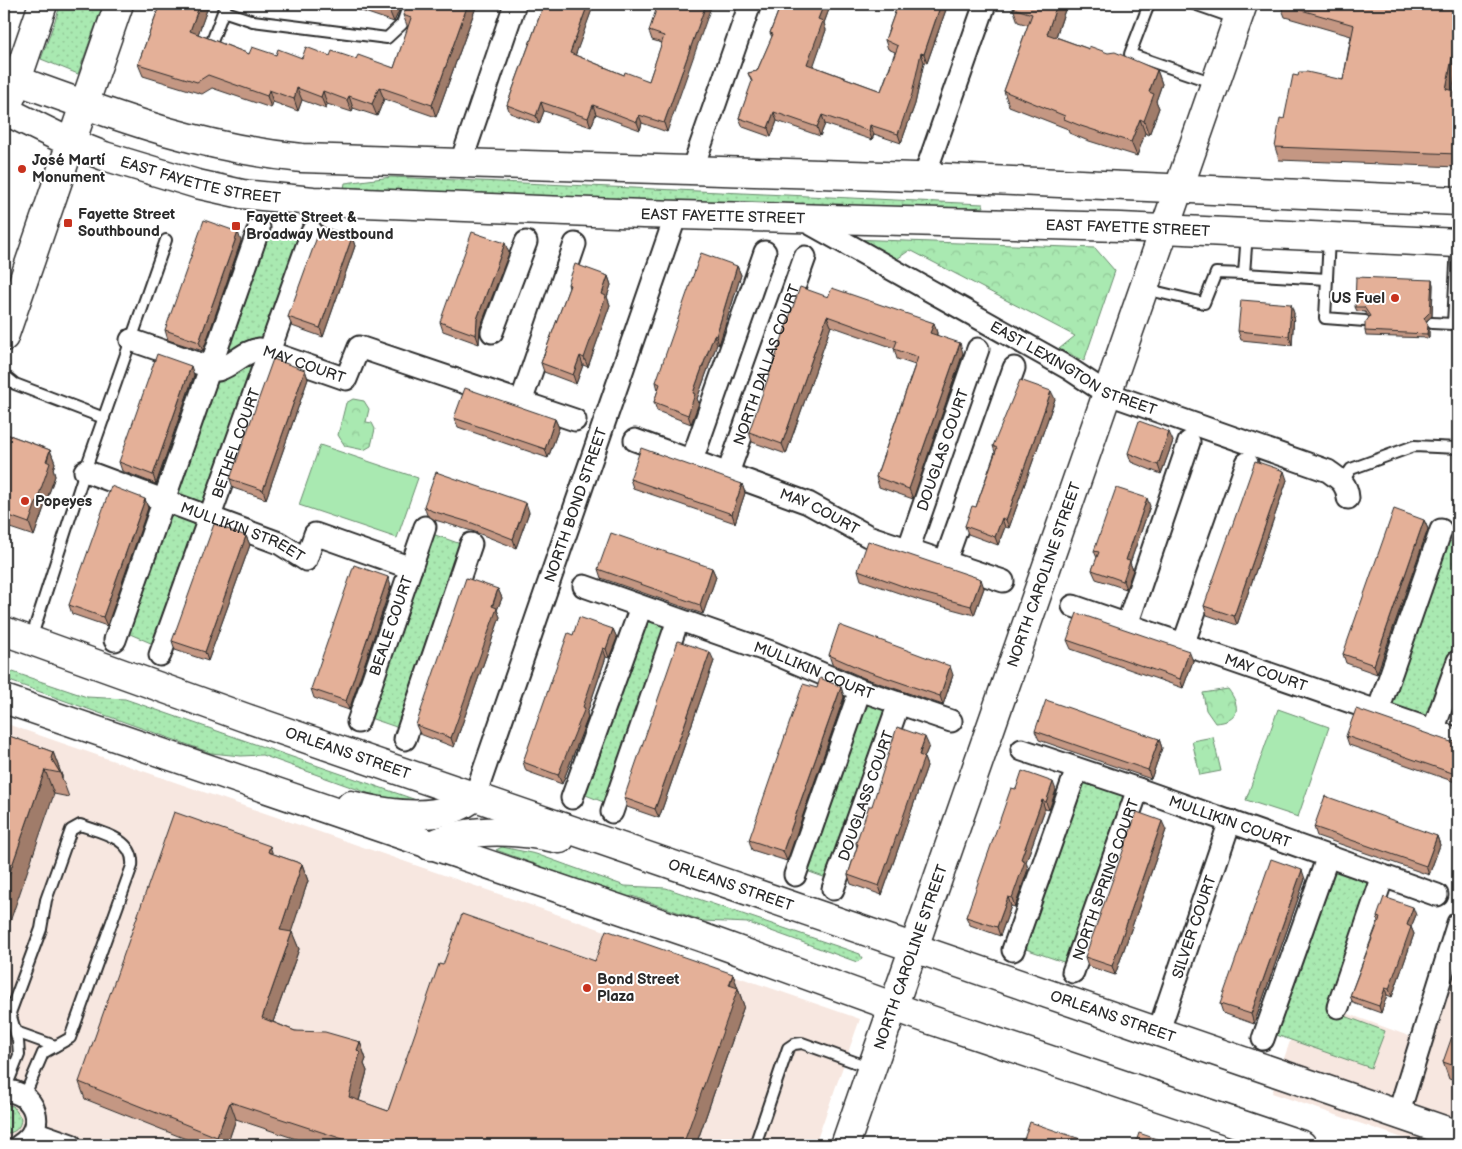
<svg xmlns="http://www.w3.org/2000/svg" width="1462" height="1149" font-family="'Balsamiq Sans',sans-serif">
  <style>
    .built { fill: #f7e7e0 }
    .grass { fill: url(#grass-dots); stroke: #6a8a6e }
    .park { fill: url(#park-crowns); stroke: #6a8a6e }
    .garden { fill: #a9e9b1; stroke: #6a8a6e }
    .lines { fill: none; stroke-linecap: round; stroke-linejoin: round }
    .lane-casing { stroke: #2b2b2b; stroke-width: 14 }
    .street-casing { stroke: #2b2b2b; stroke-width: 25 }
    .secondary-casing { stroke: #2b2b2b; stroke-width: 31 }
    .primary-casing { stroke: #2b2b2b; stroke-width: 31 }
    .lane { stroke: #fff; stroke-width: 10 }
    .street { stroke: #fff; stroke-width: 21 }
    .secondary { stroke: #fff; stroke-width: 28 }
    .primary { stroke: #fff; stroke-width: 28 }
    .wall { fill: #c49783; stroke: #2b2b2b }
    .shaded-wall { fill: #a07b6a; stroke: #2b2b2b }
    .building { fill: #e4b098; stroke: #2b2b2b }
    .poi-dot { fill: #c8321e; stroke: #fff; stroke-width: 2 }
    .labels { text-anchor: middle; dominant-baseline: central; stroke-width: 4; stroke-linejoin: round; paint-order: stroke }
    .poi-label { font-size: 15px; font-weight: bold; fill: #2b2b2b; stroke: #fff; text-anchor: start }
    .street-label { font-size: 15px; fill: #2b2b2b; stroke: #fff }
  </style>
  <defs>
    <pattern id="grass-dots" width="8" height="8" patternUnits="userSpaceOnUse" patternTransform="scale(1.25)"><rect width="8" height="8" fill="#a9e9b1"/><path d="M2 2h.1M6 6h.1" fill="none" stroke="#92c898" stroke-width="1.8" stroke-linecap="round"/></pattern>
    <pattern id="park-crowns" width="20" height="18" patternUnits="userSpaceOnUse" patternTransform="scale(1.25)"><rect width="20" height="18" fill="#a9e9b1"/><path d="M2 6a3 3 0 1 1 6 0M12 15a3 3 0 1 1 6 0" fill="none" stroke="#92c898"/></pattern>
  </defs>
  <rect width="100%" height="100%" fill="#fff"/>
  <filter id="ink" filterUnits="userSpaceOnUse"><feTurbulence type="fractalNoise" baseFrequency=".02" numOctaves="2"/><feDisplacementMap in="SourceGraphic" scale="10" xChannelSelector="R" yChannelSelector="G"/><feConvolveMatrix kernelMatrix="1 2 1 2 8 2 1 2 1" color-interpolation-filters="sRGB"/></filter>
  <g filter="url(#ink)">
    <g class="built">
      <polygon points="4,723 860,1019 815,1145 4,1145"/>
      <polygon points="1458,926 1458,1145 1423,1145 1272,1093 1305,998 1417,1039"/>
    </g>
    <g class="grass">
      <polygon points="61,4 103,4 78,74 41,59"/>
      <polygon points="391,177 983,204 984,207 952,209 709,203 344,188 345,183"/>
      <polygon points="260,236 307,238 160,647 123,631"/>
      <polygon points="427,532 469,547 405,730 364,716"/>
      <polygon points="1441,538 1458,544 1458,649 1432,726 1383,709"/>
      <polygon points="642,610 676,622 611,805 578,792"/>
      <polygon points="4,669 87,697 125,699 422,802 387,800 262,755 241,756 211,753 4,679"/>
      <polygon points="861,697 892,708 832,880 801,869"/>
      <polygon points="1080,772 1132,790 1072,965 1020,947"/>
      <polygon points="502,847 536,854 625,886 666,888 860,954 862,959 857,962 749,923 703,921 632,896 628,898 496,850"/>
      <polygon points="1329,861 1379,878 1329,1010 1385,1031 1371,1068 1268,1032"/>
      <path d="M4,1104l9,2 8,12c0,10 -7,16 -17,15z"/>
    </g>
    <g class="park">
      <polygon points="851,239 1095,248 1115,271 1084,361 1059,349 1075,336 910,250 894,261"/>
      <polygon points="353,399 364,401 369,409 366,422 372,423 375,429 371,446 364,450 345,446 338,435 346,403"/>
      <path d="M1228,689c14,18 11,33 -13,34l-9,-13 -3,-17z"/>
      <polygon points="1213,737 1221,771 1200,775 1192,741"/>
    </g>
    <g class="garden">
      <polygon points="320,445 418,478 397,538 299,505"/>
      <polygon points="1278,709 1329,727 1298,817 1246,800"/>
    </g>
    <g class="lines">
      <g class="lane-casing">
        <g id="lane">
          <polyline points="1149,4 1130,54 1214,83"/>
          <polyline points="1194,4 1237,19"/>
          <polyline points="223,11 253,21 387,38 402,24 409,4"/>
          <polyline points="213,39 226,4"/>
          <polyline points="1247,233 1244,274 1327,279"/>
          <polyline points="1329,238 1325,318 1365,321"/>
          <polyline points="1145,289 1204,303 1216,273 1244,274"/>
          <polyline points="1432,323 1453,324 1457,244"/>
          <polyline points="4,375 15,384 104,418"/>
          <polyline points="1343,481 1351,469 1414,446 1458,448"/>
          <polyline points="31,639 85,471 166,240"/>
          <polyline points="16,1032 55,1046"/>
          <path d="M5,1090l14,-35 -1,-14 -8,-28 31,-84 5,-29 25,-70 9,-5c21,7 55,14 52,41l-62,172 -27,15 -18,42"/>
          <polyline points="755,1145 788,1048 794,1044 802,1043 871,1068"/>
        </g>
      </g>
      <g class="street-casing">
        <g id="street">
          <polyline points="461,162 515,4"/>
          <polyline points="692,170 750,4"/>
          <polyline points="924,177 985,4"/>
          <path id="s1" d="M804,220l264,148 38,25 222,78c11,8 19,12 20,27"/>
          <polyline points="492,332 526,242"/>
          <path id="s2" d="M131,340l87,30c16,-5 26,-19 42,-21l86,30 13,-32 216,73"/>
          <polyline points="521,402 575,244"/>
          <path id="s3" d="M635,440l173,63 60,33 135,45"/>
          <polyline points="692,460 765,252"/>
          <path id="s4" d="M85,471l194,72 27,17 9,-26 96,34"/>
          <path id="s5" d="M728,473l77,-216"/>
          <path id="s6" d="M908,550l70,-201"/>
          <polyline points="945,562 1014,368"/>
          <path id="s7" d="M584,586l187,66 89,38 91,31"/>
          <path id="s8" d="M1073,606l385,133"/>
          <polyline points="1127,625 1189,442"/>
          <polyline points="115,640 259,228"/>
          <polyline points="1183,645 1247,463"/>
          <path id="s9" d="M160,655l152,-423"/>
          <polyline points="1378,711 1441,530"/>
          <path id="s10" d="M358,722l67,-195"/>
          <polyline points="1433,731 1458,661"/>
          <polyline points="405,739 471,544"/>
          <path id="s11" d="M1022,750l116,39 299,106"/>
          <path id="s12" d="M475,796l201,-581"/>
          <polyline points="572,798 641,607"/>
          <polyline points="612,812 678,620"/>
          <polyline points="795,875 860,690"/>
          <path id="s13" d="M833,889l66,-186"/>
          <polyline points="1013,950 1077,769"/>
          <path id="s14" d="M1073,972l65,-183"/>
          <polyline points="1338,1007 1383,876"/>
          <path id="s15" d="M1158,1033l72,-212"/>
          <polyline points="1263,1039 1328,856"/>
          <path d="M4,1091c32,-1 44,38 16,54"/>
          <polyline points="1398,1115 1458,923"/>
          <polyline points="34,1132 71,1145"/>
        </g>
      </g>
      <g class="secondary-casing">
        <g id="secondary">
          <path d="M4,80h12c97,35 182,68 286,78l645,20 511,23"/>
          <polyline points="11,97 43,4"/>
          <path id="s16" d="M4,110l67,33 33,13 93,28 45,10 71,7 330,13 478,13 337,16"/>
          <polyline points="4,337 119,4"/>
          <path id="s17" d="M845,1145l398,-1141"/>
        </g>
      </g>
      <g class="primary-casing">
        <g id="primary">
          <path id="s18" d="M4,631l242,87 1212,417"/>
          <polyline points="4,699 701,937 925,1018 1302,1145"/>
          <path d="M351,805c38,9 92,19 124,-9"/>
          <path d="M430,846c38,-20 89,-16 130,-7"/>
        </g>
      </g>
      <use href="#lane" class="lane"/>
      <use href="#street" class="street"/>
      <use href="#secondary" class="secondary"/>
      <use href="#primary" class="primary"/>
    </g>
    <g class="wall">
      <polygon points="160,4 209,4 198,34 249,54 276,55 302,58 330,56 356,59 394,68 408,28 403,15 476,7 436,117 384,99 377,116 353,108 352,112 327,104 326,109 302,100 298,111 273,102 271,108 212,88 202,94 143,76 138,64"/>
      <polygon points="341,4 402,4 394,22"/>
      <polygon points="544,4 594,4 575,55 624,75 649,81 662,43 652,40 649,31 663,5 667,132 642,123 640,130 596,114 591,127 544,111 539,124 510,113 507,105"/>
      <polygon points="781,4 831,4 824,23 826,30 813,66 881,91 895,52 888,49 885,40 898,4 948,4 927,63 924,62 915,104 901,143 874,134 872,140 825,124 820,136 777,121 771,137 743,127 739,118 752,83 748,73 757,71 772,37 770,33"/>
      <polygon points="1014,4 1067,4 1056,37 1089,49 1157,70 1162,84 1156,101 1159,108 1149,135 1145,133 1137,156 1086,140 1069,133 1068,129 1009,106 1004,91 1028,25 1018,22 1013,8"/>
      <polygon points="1280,4 1458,4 1458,63 1453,90 1458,92 1458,167 1279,160 1275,147 1298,76 1343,80 1351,36 1285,17"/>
      <polygon points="352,237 355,246 323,337 292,326 288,317"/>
      <polygon points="241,241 203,351 168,340 165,330"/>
      <polygon points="509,253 480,328 479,344 443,331 440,322"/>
      <polygon points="737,266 741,275 719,345 717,344 697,399 699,403 691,424 657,411 654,402 658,390 656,382"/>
      <polygon points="608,276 611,285 607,297 610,305 588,367 583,365 576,384 544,372 541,363 569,288 568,284"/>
      <polygon points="1432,280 1433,285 1432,316 1426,322 1429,329 1429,338 1366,336 1365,331 1369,317 1365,312 1357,311 1355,307"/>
      <polygon points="828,297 934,323 937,333 937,335 963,353 913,499 879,487 876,477 915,365 897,359 894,348 831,326 786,454 752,442 749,432"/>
      <polygon points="1294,313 1292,345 1241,340 1238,331"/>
      <polygon points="305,370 308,379 266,499 233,488 230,479"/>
      <polygon points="194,375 156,484 122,471 119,462"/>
      <polygon points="1055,399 1009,528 1005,527 998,545 968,534 965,526 976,507 995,452 993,446"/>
      <polygon points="454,418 555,419 559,428 548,458 458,427"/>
      <polygon points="4,433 50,450 55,463 53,469 55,476 34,536 4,526"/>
      <polygon points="1173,441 1161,474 1131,462 1128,453"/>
      <polygon points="630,479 742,484 745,493 735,523 633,488"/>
      <polygon points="1287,480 1237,625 1207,615 1204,606"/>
      <polygon points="145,499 148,508 107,626 72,614 69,605"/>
      <polygon points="424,506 529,512 516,548 475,532 435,520 427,515"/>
      <polygon points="1150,506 1130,563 1133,570 1126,589 1096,579 1092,570 1097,558 1094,551"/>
      <polygon points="1424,520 1428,529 1377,674 1346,663 1343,654"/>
      <polygon points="246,536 250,545 208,661 175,650 172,641"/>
      <polygon points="712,568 716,577 703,614 601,578 598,569"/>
      <polygon points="858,570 984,588 974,615 922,601 861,580"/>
      <polygon points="391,586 349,710 314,698 311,689"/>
      <polygon points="498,589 502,598 497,610 500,617 454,747 420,734 416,725"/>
      <polygon points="613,629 617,638 609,658 606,657 587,713 588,717 562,784 526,771 523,762 573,635"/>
      <polygon points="1067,640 1193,661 1183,688 1071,649"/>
      <polygon points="829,655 953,675 943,705 864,678 832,664"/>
      <polygon points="714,661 659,818 627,807 624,798"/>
      <polygon points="1458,680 1458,704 1456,703 1453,695"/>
      <polygon points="841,687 844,697 787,861 752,850 749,840 817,688"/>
      <polygon points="1035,731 1159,739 1162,748 1151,779 1039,740"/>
      <polygon points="6,735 53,752 62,776 62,778 69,797 54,794"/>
      <polygon points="1346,736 1451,742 1458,741 1458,783 1349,745"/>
      <polygon points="929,746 924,758 927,766 882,895 851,884 848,875 857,847 856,843 872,806"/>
      <polygon points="1016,789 1056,790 1049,810 1045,809 1026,862 1028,869 1015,907 1011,906 1000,936 970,925 966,917"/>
      <polygon points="1314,827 1437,836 1440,845 1429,875 1317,836"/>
      <polygon points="1166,830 1115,975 1088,966 1085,957"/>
      <polygon points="273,854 302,864 308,881 291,931 299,949 273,1022 295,1031 360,1042 366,1059 364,1064 367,1071 359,1101 388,1111 443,965 595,961 733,974 744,1006 696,1145 314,1145 236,1119 227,1145 201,1145 85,1099 79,1082"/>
      <polygon points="1305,879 1254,1024 1223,1013 1220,1004"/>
      <polygon points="1416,915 1411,927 1414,934 1392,997 1387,995 1381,1013 1353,1003 1350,996 1378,921 1377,917"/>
      <polygon points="1458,1029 1458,1082 1449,1079 1443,1062"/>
    </g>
    <g class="shaded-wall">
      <polygon points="200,4 209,4 195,43 190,31"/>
      <polygon points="392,4 402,4 394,22 389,10"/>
      <polygon points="468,4 475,4 476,7 436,117 432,105"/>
      <polygon points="588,4 594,4 573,62 570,53"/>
      <polygon points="706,4 712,4 667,132 664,123"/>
      <polygon points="824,4 831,4 824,23 826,30 811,73 807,64 818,19"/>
      <polygon points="941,4 948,4 927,63 924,54"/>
      <polygon points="1057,4 1067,4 1052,48 1047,34"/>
      <polygon points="1458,27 1458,63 1450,102 1446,89"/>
      <polygon points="921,53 924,62 915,104 901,143 898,134"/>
      <polygon points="1157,70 1162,84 1156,101 1159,108 1149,135 1144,121 1149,92"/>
      <polygon points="379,87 384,99 377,116 372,104"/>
      <polygon points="297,88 302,100 298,111 294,99"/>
      <polygon points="269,90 273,102 271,108 267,96"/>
      <polygon points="323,91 327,104 326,109 321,97"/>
      <polygon points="349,96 353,108 352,112 347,100"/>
      <polygon points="541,102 544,111 539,124 536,116"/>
      <polygon points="593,105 596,114 591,127 588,118"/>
      <polygon points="774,112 777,121 771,137 768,128"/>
      <polygon points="639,115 642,123 640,130 637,122"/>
      <polygon points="822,115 825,124 820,136 817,127"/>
      <polygon points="1140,119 1145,133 1137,156 1131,142"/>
      <polygon points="870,125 874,134 872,140 869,131"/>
      <polygon points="238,232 241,241 203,351 199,342"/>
      <polygon points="352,237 355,246 323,337 320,328"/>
      <polygon points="505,243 509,253 480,328 479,344 476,335 477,319"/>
      <polygon points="737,266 741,275 719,345 716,336"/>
      <polygon points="608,276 611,285 607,297 610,305 588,367 584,358 602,294"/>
      <polygon points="1432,280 1433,285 1432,316 1425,322 1424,318"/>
      <polygon points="1291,304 1294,313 1292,345 1289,336"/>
      <polygon points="827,316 831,326 786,454 782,444"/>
      <polygon points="934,323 937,333 934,343 930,333"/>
      <polygon points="1428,325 1429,329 1429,338 1427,334"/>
      <polygon points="714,335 717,344 697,399 699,403 691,424 688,415 693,393"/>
      <polygon points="960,343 963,353 913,499 909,489"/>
      <polygon points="580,356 583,365 576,384 573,375"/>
      <polygon points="191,366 194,375 156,484 153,475"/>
      <polygon points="305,370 308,379 266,499 263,490"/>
      <polygon points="1051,391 1055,399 1009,528 1006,520"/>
      <polygon points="555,419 559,428 548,458 545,449"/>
      <polygon points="1169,432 1173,441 1161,474 1158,465"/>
      <polygon points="50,450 55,463 53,469 55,476 34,536 29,523"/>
      <polygon points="1284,471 1287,480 1237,625 1234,616"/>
      <polygon points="742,484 745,493 735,523 732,514"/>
      <polygon points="1147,498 1150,506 1130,563 1133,570 1126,589 1123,581 1126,560"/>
      <polygon points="145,499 148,508 107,626 103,617"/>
      <polygon points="526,503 529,512 516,548 513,539"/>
      <polygon points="1002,518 1005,527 998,545 995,537"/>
      <polygon points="1424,520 1428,529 1377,674 1374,665"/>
      <polygon points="246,536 250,545 208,661 205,652"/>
      <polygon points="712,568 716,577 703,614 700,605"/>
      <polygon points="388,577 391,586 349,710 346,701"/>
      <polygon points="981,579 984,588 974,615 971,606"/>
      <polygon points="498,589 502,598 497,610 500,617 454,747 451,738"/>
      <polygon points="613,629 617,638 609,658 606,649"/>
      <polygon points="603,648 606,657 587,713 588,717 562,784 558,775"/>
      <polygon points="1189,651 1193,661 1183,688 1180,679"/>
      <polygon points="710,652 714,661 659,818 655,809"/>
      <polygon points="950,666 953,675 943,705 940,696"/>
      <polygon points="841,687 844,697 787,861 783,851"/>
      <polygon points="925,737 929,746 924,758 927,766 882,895 879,886"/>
      <polygon points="1159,739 1162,748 1151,779 1148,770"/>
      <polygon points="53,752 62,776 62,778 60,773 51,758"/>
      <polygon points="45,770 54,794 4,939 4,889"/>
      <polygon points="1053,782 1056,790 1049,810 1046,802"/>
      <polygon points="1042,800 1045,809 1026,862 1028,869 1015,907 1012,898 1021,859"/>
      <polygon points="1162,821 1166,830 1115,975 1112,966"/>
      <polygon points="1437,836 1440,845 1429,875 1426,866"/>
      <polygon points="270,846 276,864 268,852"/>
      <polygon points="302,864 308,881 286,948 280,930"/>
      <polygon points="1302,870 1305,879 1254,1024 1251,1014"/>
      <polygon points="1008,897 1011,906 1000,936 997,927"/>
      <polygon points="1413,907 1416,915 1411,927 1414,934 1392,997 1389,989 1407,925"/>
      <polygon points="292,932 299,949 268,1036 262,1018"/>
      <polygon points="733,974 744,1006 696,1145 683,1145"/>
      <polygon points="1385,988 1387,995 1381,1013 1379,1006"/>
      <polygon points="360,1042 366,1059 364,1064 367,1071 355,1115 349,1097 357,1050"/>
      <polygon points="230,1102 236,1119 227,1145 220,1145 217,1137"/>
    </g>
    <g class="building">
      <polygon points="160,4 200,4 190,31 249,54 252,47 276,55 278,49 302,58 306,47 330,56 332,51 356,59 358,55 394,68 411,18 403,15 408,4 468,4 432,105 379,87 372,104 349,96 347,100 323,91 321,97 297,88 294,99 269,90 267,96 208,75 197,82 138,64"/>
      <polygon points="371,4 392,4 389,10"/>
      <polygon points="544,4 588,4 570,53 624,75 625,72 649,81 664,36 649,31 658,4 663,5 663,4 706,4 664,123 639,115 637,122 593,105 588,118 541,102 536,116 507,105"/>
      <polygon points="781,4 824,4 818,19 823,21 807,64 881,91 898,46 885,40 898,4 941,4 924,54 921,53 912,94 898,134 870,125 869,131 822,115 817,127 774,112 768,128 739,118 752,81 748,73 757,71 773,34 770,33"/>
      <polygon points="1014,4 1057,4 1047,34 1089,49 1089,46 1108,53 1115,52 1157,70 1149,92 1154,94 1144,121 1140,119 1131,142 1081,126 1064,119 1065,116 1004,91 1032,14 1013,8"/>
      <polygon points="1280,4 1458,4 1458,27 1446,89 1458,92 1458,154 1275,147 1280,118 1284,119 1293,75 1298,76 1299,72 1307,72 1343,80 1354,25"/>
      <polygon points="204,220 238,232 199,342 165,330"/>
      <polygon points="321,226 352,237 320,328 288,317"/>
      <polygon points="472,232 505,243 477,319 476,335 440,322"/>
      <polygon points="701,253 737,266 716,336 714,335 693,393 695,394 688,415 654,402 660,384 656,382"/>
      <polygon points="575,264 608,276 602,294 606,296 584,358 580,356 573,375 541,363 570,285 568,284"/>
      <polygon points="1356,277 1432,280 1430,312 1424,318 1428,325 1427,334 1365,331 1365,323 1370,316 1364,307 1355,307"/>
      <polygon points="800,287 828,297 832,288 934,323 930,333 960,343 909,489 876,477 918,357 894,349 897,341 827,316 782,444 749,432"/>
      <polygon points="1241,300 1291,304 1289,336 1238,331"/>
      <polygon points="157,354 191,366 153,475 119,462"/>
      <polygon points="273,359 305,370 263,490 230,479"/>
      <polygon points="1020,380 1051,391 1006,520 1002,518 995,537 965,526 972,506 976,507 997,448 993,446"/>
      <polygon points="465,388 555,419 545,449 454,418"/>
      <polygon points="1139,421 1169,432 1158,465 1128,453"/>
      <polygon points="4,433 50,450 46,461 50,463 29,523 4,514"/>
      <polygon points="641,448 742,484 732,514 630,479"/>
      <polygon points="1255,461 1284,471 1234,616 1204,606"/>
      <polygon points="436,472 526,503 513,539 472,523 432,511 424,506"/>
      <polygon points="111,486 145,499 103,617 69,605"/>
      <polygon points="1116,488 1147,498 1126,560 1130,561 1123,581 1092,570 1099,552 1094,551"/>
      <polygon points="1394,509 1424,520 1374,665 1343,654"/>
      <polygon points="214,524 246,536 205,652 172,641"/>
      <polygon points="611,533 712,568 700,605 598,569"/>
      <polygon points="868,541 981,579 971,606 919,592 858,570"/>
      <polygon points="354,565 388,577 346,701 311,689"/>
      <polygon points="466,578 498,589 492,606 497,608 451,738 416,725"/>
      <polygon points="1077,613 1189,651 1180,679 1067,640"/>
      <polygon points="579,617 613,629 606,649 603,648 583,707 585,708 558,775 523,762 568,633 573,635"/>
      <polygon points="839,625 950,666 940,696 861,669 829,655"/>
      <polygon points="678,641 710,652 655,809 624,798"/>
      <polygon points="820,678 841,687 783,851 749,840 803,684 817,688"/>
      <polygon points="1458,680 1458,696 1453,695"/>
      <polygon points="1046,700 1159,739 1148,770 1035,731"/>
      <polygon points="1356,709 1451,742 1458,741 1458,775 1346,736"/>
      <polygon points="897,727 925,737 919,755 924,757 879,886 848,875 858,844 856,843 869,806 872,806"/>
      <polygon points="4,734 53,752 51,758 60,773 45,770 4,889"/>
      <polygon points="1022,771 1053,782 1046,802 1042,800 1021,859 1025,861 1012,898 1008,897 997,927 966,917 1011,788 1016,789"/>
      <polygon points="1325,796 1437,836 1426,866 1314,827"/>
      <polygon points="174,812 270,846 268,852 302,864 280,930 292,932 262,1018 295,1031 325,1032 360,1042 357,1050 360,1053 349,1097 388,1111 439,964 443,965 462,914 595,961 606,930 733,974 729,985 738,988 683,1145 361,1145 230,1102 217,1137 79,1082"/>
      <polygon points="1137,812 1162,821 1112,966 1085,957"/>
      <polygon points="1271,859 1302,870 1251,1014 1220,1004"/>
      <polygon points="1384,897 1413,907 1407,925 1411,927 1389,989 1385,988 1379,1006 1350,996 1380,918 1377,917"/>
      <polygon points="1455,1028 1458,1029 1458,1067 1443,1062"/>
      <polygon points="1030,1122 1098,1145 1022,1145"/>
      <polygon points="1139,1133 1171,1144 1171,1145 1135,1145"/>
      <polygon points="887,1142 897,1145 886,1145"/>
    </g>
  </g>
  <g class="poi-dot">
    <circle cx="22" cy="169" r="5"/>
    <rect x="63" y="218" width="10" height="10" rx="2.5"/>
    <rect x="231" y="221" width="10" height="10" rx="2.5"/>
    <circle cx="1395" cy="298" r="5"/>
    <circle cx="25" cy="501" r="5"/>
    <circle cx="587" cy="988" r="5"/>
  </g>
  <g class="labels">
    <g class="poi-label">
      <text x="32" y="160">José Martí<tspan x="32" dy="17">Monument</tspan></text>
      <text x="78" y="214">Fayette Street<tspan x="78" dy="17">Southbound</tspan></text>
      <text x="246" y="217">Fayette Street &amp;<tspan x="246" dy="17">Broadway Westbound</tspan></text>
      <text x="1385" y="298" text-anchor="end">US Fuel</text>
      <text x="35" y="501">Popeyes</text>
      <text x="597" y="979">Bond Street<tspan x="597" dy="17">Plaza</tspan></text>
    </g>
    <g class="street-label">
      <text stroke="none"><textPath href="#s16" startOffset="210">EAST FAYETTE STREET</textPath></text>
      <text stroke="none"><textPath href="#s16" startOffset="735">EAST FAYETTE STREET</textPath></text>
      <text stroke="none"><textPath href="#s16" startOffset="1140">EAST FAYETTE STREET</textPath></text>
      <text stroke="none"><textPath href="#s2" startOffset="186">MAY COURT</textPath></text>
      <text stroke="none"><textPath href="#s5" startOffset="115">NORTH DALLAS COURT</textPath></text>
      <text stroke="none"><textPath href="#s1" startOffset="308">EAST LEXINGTON STREET</textPath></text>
      <text stroke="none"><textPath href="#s9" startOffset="225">BETHEL COURT</textPath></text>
      <text stroke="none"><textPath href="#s6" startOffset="106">DOUGLAS COURT</textPath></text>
      <text stroke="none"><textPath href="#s12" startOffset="308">NORTH BOND STREET</textPath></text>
      <text stroke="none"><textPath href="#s3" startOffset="198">MAY COURT</textPath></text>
      <text stroke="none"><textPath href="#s4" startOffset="169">MULLIKIN STREET</textPath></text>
      <text stroke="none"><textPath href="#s17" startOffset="604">NORTH CAROLINE STREET</textPath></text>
      <text stroke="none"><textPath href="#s10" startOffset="102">BEALE COURT</textPath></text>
      <text stroke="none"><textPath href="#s7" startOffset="245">MULLIKIN COURT</textPath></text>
      <text stroke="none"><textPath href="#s8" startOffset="204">MAY COURT</textPath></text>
      <text stroke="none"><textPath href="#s18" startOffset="365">ORLEANS STREET</textPath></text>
      <text stroke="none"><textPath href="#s13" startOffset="99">DOUGLASS COURT</textPath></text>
      <text stroke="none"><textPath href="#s11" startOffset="220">MULLIKIN COURT</textPath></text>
      <text stroke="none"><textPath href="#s14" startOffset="98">NORTH SPRING COURT</textPath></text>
      <text stroke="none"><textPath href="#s18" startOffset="770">ORLEANS STREET</textPath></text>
      <text stroke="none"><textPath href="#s15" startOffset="112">SILVER COURT</textPath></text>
      <text stroke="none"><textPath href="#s17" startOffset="199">NORTH CAROLINE STREET</textPath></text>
      <text stroke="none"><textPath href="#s18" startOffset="1174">ORLEANS STREET</textPath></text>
    </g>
  </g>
  <rect width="1462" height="1149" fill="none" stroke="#fff" stroke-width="20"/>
  <rect x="10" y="10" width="1442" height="1129" fill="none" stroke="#2b2b2b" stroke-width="2" filter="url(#ink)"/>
</svg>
